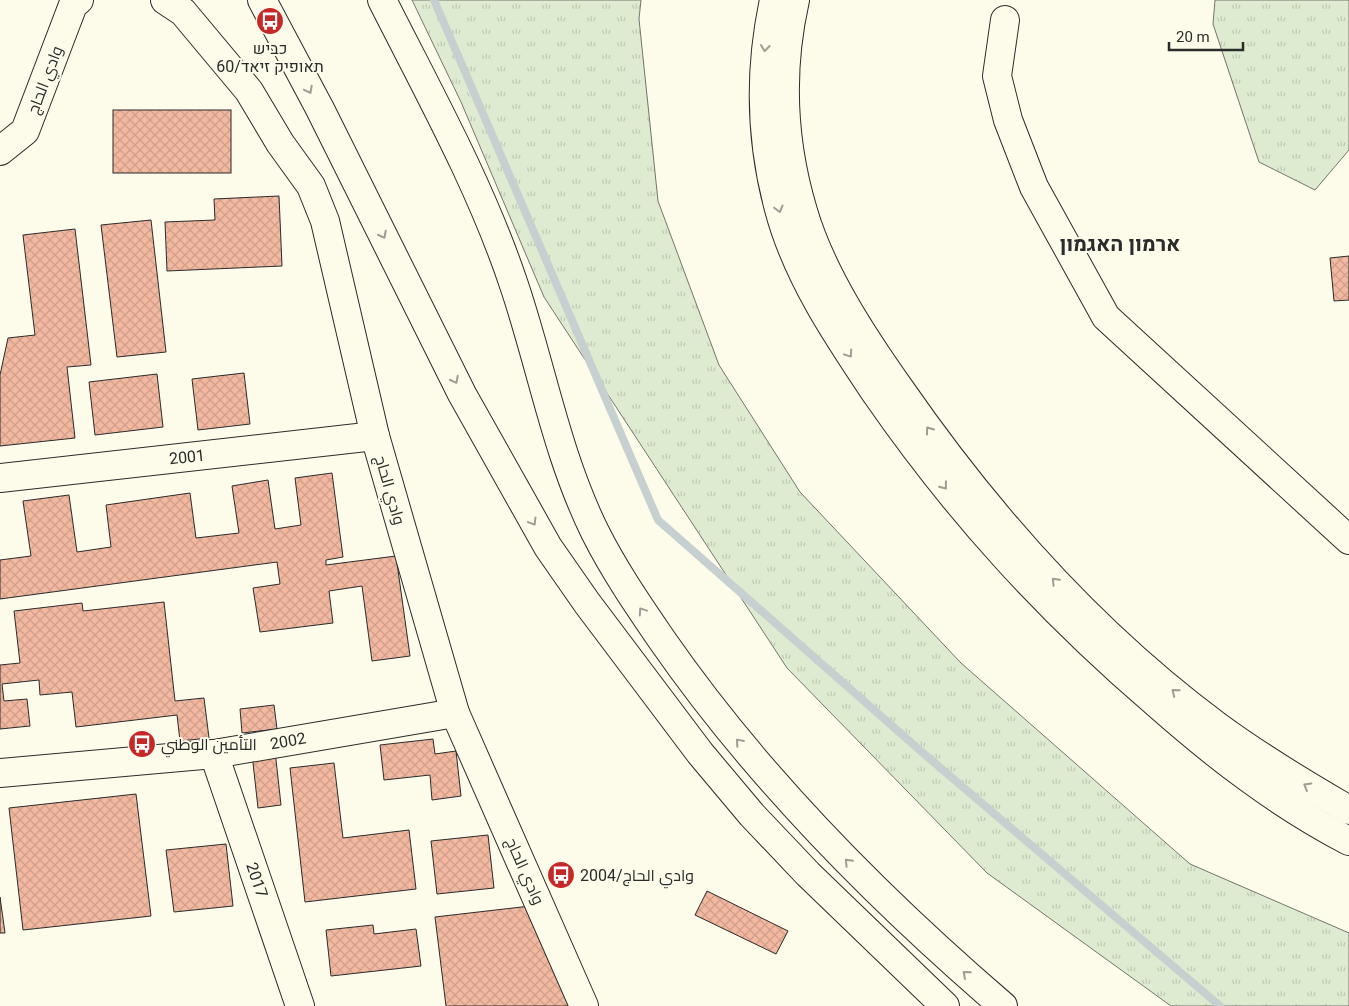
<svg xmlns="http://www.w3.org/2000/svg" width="1349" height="1006" font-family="Roboto,Cairo,Heebo,sans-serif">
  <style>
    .grass { fill: url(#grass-tufts); stroke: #74746e }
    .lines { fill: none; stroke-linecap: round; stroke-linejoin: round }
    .stream { stroke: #c7d0d0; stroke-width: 8 }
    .building { fill: url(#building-cross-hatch); stroke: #2b2b2b }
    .minor-casing { stroke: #2b2b2b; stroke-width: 30 }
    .highway-casing { stroke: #2b2b2b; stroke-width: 30 }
    .minor { stroke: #fdfbea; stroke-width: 28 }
    .highway { stroke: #fdfbea; stroke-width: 28 }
    .oneway { stroke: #9e9d94 }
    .labels { text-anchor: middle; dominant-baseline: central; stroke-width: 4; stroke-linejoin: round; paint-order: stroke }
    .poi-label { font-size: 16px; fill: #2b2b2b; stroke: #fdfbea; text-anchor: start }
    .street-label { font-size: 16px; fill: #2b2b2b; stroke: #fdfbea }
    .district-label { font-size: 21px; font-weight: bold; fill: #2b2b2b; stroke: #fdfbea }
  </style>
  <defs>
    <pattern id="grass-tufts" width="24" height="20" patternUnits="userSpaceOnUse" patternTransform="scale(1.25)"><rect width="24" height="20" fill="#deebd1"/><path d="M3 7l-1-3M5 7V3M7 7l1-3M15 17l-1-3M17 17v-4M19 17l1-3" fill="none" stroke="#bfcab4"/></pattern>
    <pattern id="building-cross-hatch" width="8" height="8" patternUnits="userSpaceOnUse" patternTransform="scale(1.25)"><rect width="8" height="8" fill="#f2b8a0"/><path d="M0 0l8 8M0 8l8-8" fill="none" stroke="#d09e8a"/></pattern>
  </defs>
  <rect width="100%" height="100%" fill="#fdfbea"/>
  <g class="grass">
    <polygon points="412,0 641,0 639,19 658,201 719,365 800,492 961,663 1190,864 1349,933 1349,1006 1171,1006 987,873 787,668 544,297 461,102"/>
    <polygon points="1215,0 1349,0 1349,150 1315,190 1259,162 1213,24"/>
  </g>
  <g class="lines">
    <polyline class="stream" points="434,0 658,520 923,753 1220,1006"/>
  </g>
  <g class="building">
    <rect x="113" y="110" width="118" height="63"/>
    <polygon points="279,196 282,266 167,271 165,222 215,220 214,199"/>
    <polygon points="151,220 166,352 117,357 101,225"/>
    <polygon points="75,229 91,365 67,367 75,438 0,446 0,375 8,338 35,335 23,235"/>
    <polygon points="1349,256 1349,300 1334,301 1330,258"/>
    <polygon points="244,373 250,424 198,430 192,379"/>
    <polygon points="157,374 163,427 95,435 89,382"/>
    <polygon points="332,473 343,557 326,560 326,565 396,556 410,656 372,661 362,586 329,591 333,623 260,632 253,588 280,584 277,562 0,599 0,560 31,556 23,501 69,495 77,552 111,547 106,505 190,493 196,538 239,533 232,486 268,480 275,529 301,525 295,478"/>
    <polygon points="164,602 175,701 204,698 209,738 180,741 177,715 76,727 72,692 40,695 39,680 2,684 4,701 27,699 30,726 0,729 0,665 20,663 14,611 82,603 83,611"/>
    <polygon points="274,705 277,729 242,733 240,709"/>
    <polygon points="433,739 435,754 456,751 461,796 432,800 430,775 384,780 380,745"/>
    <polygon points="275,751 281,805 258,808 252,754"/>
    <polygon points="334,763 343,838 409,830 416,889 305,902 290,768"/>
    <polygon points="136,794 151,916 23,930 9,808"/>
    <polygon points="488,835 494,888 437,894 431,841"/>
    <polygon points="226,844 233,906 174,912 166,850"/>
    <polygon points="707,891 788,931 776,954 695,915"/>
    <polygon points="0,897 5,933 0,933"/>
    <polygon points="539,905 572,1006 446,1006 435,917"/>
    <polygon points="373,925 374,934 416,929 421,966 331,976 326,930"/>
  </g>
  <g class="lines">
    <g class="minor-casing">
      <g id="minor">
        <polyline points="165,0 183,12 249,91 280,143 311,186 325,221 375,436 455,713 584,1006"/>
        <path d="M774,0c-15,70 -14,139 5,209 18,68 59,128 98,186 81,117 171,215 279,308 60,53 122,101 193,138"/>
        <path d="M795,0c-16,71 -13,141 8,211 18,62 60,126 97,178 88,127 193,245 317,337 42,31 87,58 132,84"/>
        <polyline points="1005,20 997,76 1008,120 1034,187 1106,317 1349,540"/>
        <polyline points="0,151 25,131 73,5 79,0"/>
        <polyline points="0,478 375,436"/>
        <polyline points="214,754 300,1006"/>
        <polyline points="0,773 214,754 455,713"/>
      </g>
    </g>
    <g class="highway-casing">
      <g id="highway">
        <polyline points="262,0 320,109 462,394 548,547 587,603 700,753 752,815 808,874 945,1006"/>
        <path d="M382,0c47,93 99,186 132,285 28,83 42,168 81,247 19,38 43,73 67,108 95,137 214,257 341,366"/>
      </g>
    </g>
    <use href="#minor" class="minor"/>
    <use href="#highway" class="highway"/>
  </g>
  <defs><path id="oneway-chevron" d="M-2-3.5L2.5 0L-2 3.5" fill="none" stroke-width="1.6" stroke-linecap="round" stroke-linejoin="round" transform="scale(1.25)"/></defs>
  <g class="oneway">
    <use href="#oneway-chevron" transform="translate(765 48) rotate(96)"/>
    <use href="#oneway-chevron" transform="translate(309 90) rotate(62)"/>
    <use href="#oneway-chevron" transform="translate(779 209) rotate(75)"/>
    <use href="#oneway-chevron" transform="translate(383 235) rotate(63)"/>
    <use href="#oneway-chevron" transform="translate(849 354) rotate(56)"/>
    <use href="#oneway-chevron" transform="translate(455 380) rotate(63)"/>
    <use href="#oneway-chevron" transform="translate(929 430) rotate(-126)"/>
    <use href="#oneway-chevron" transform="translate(944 486) rotate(52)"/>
    <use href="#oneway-chevron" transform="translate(533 522) rotate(59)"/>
    <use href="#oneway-chevron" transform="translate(1055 581) rotate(-134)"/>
    <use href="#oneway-chevron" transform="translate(642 611) rotate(-124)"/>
    <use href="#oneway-chevron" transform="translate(1175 692) rotate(-141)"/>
    <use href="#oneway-chevron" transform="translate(739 742) rotate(-131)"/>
    <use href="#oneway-chevron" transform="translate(1307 786) rotate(-149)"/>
    <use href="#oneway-chevron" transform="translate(848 862) rotate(-134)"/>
    <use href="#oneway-chevron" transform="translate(966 974) rotate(-139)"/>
  </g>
  <defs>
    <g id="bus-disc" transform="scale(1.4375)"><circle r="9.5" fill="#c62828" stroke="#fdfbea"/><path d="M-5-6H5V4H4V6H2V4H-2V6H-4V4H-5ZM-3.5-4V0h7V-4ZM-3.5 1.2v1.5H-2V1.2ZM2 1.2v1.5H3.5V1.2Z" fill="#fff"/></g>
  </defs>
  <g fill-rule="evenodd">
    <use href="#bus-disc" x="270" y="21"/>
    <use href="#bus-disc" x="142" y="744"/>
    <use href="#bus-disc" x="561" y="875"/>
  </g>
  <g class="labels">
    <g class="poi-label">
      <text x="270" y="48" text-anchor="middle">כביש<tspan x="270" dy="18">60/תאופיק זיאד</tspan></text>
      <text x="161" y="744">التأمين الوطني</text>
      <text x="580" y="875">وادي الحاج/2004</text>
    </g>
    <g class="street-label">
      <text transform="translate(45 80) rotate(-69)">وادي الحاج</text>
      <text transform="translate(187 457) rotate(-6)">2001</text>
      <text transform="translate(390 490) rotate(74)">وادي الحاج</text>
      <text transform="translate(288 741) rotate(-10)">2002</text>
      <text transform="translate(525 871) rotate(66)">وادي الحاج</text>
      <text transform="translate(257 880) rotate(71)">2017</text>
    </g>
    <g class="district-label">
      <text x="1120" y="244">ארמון האגמון</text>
    </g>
  </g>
  <path d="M1169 42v8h74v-8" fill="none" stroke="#2b2b2b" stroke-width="2.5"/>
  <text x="1176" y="42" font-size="15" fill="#2b2b2b" stroke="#fdfbea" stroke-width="4" paint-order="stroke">20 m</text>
</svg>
